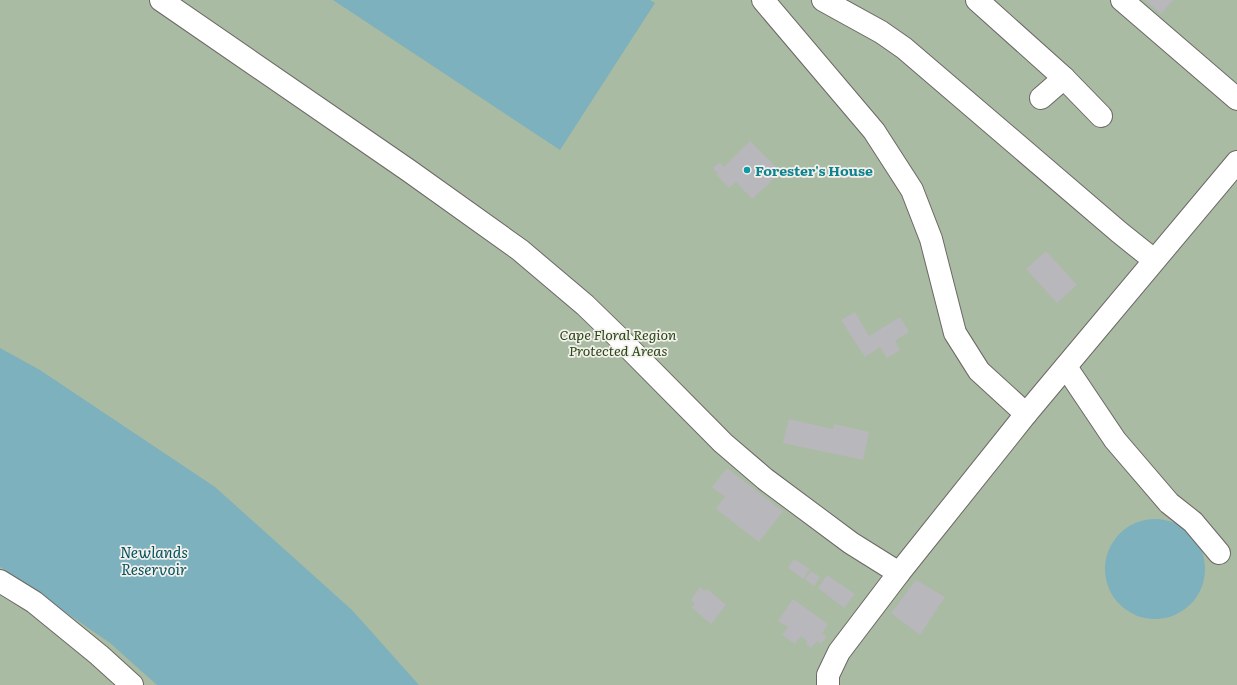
<svg xmlns="http://www.w3.org/2000/svg" width="1237" height="685" font-family="Literata,serif">
  <style>
    .green { fill: #aabba3 }
    .water { fill: #7db1bd }
    .building { fill: #b8b7bc }
    .lines { fill: none; stroke-linecap: round; stroke-linejoin: round }
    .minor-casing { stroke: #6b6864; stroke-width: 24 }
    .minor { stroke: #fff; stroke-width: 22 }
    .culture-dot { fill: #0f9aa8; stroke: #f4f0ec; stroke-width: 1.5 }
    .labels { text-anchor: middle; dominant-baseline: central; stroke-width: 3.5; stroke-linejoin: round; paint-order: stroke }
    .culture-label { font-size: 14px; font-weight: bold; fill: #0d838f; stroke: #f4f0ec; text-anchor: start }
    .park-label { font-size: 14px; font-style: italic; fill: #264714; stroke: #f4f0ec }
    .water-label { font-size: 15px; font-style: italic; fill: #02525f; stroke: #f4f0ec }
  </style>
  <rect width="100%" height="100%" fill="#e7e3df"/>
  <rect class="green" x="0" y="0" width="1237" height="685"/>
  <g class="water">
    <polygon points="333,0 650,0 655,3 560,150"/>
    <polygon points="0,348 40,370 215,487 352,610 419,685 157,685 110,643 0,567"/>
    <circle cx="1155" cy="569" r="50"/>
  </g>
  <g class="building">
    <polygon points="1145,0 1173,0 1161,14"/>
    <polygon points="750,141 781,172 752,199 736,182 729,188 716,174 718,173 713,168 720,162 724,167"/>
    <polygon points="1046,251 1077,285 1057,303 1026,269"/>
    <polygon points="855,312 869,336 900,317 909,332 895,341 900,350 887,358 880,347 865,357 841,320"/>
    <polygon points="789,419 833,429 834,424 869,432 863,460 783,443"/>
    <polygon points="727,468 783,511 759,542 716,509 725,497 712,487"/>
    <polygon points="794,559 810,569 803,579 788,568"/>
    <polygon points="811,571 820,577 814,586 805,579"/>
    <polygon points="827,575 855,594 844,608 818,588"/>
    <polygon points="916,580 945,597 920,635 891,613"/>
    <polygon points="700,587 705,591 707,589 726,605 711,624 691,607 695,604 691,600"/>
    <polygon points="793,599 828,624 822,634 827,636 821,644 817,641 811,648 806,644 807,641 801,636 795,644 782,635 788,627 778,621"/>
  </g>
  <g class="lines">
    <g class="minor-casing">
      <g id="minor">
        <polyline points="161,0 408,170 520,250 585,305 619,338 723,443 765,479 851,543 899,573"/>
        <polyline points="763,0 874,131 912,190 931,239 955,333 979,371 1026,414 899,573 839,652 828,675 828,685"/>
        <polyline points="823,0 881,32 904,48 1119,232 1154,260"/>
        <polyline points="977,0 1064,78 1101,116"/>
        <polyline points="1122,0 1237,99"/>
        <polyline points="1041,98 1064,78"/>
        <polyline points="1066,367 1115,440 1169,503 1193,522 1219,553"/>
        <polyline points="1026,414 1237,162"/>
        <polyline points="0,581 34,602 99,655 132,685"/>
      </g>
    </g>
    <use href="#minor" class="minor"/>
  </g>
  <circle class="culture-dot" cx="747" cy="170" r="4"/>
  <g class="labels">
    <g class="culture-label">
      <text x="755" y="170">Forester's House</text>
    </g>
    <g class="park-label">
      <text x="618" y="334">Cape Floral Region<tspan x="618" dy="16">Protected Areas</tspan></text>
    </g>
    <g class="water-label">
      <text x="154" y="551">Newlands<tspan x="154" dy="17">Reservoir</tspan></text>
    </g>
  </g>
</svg>
